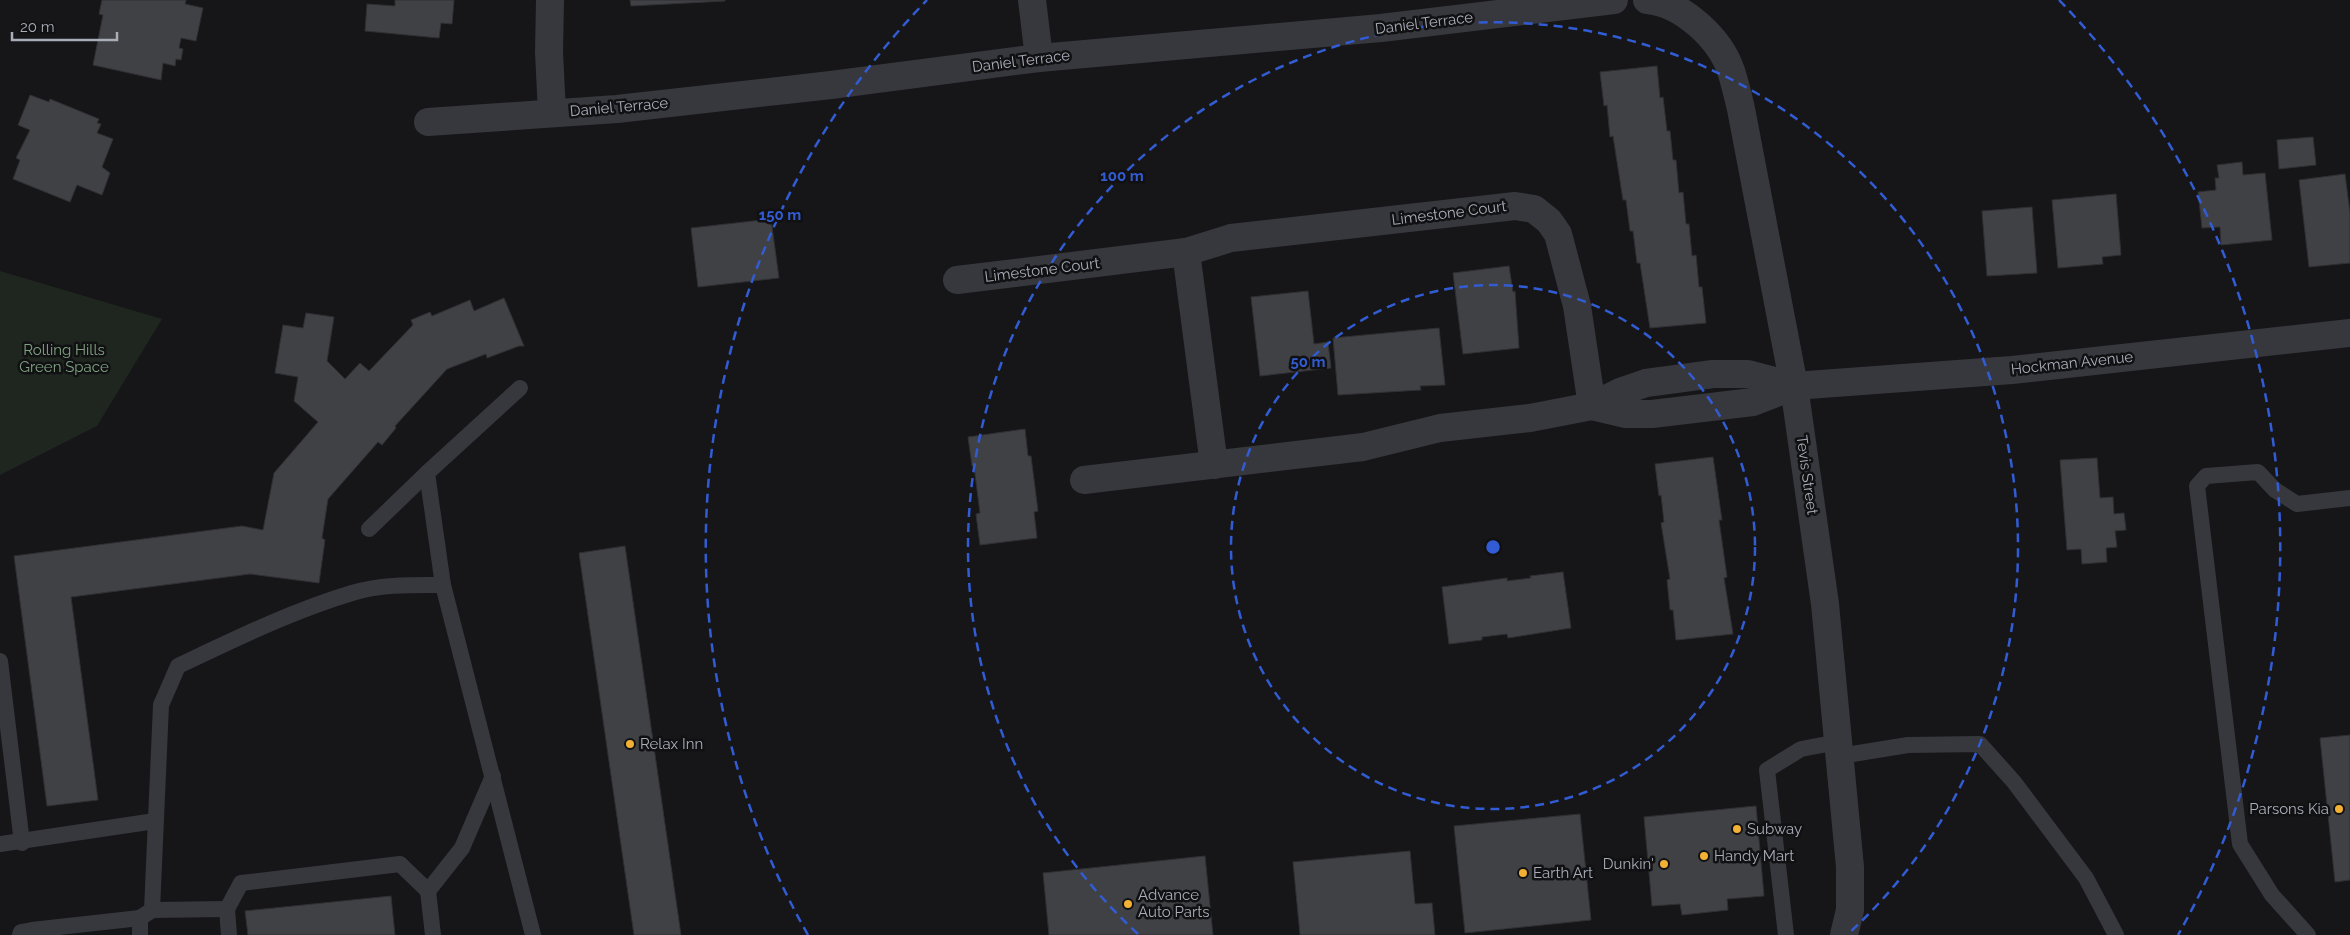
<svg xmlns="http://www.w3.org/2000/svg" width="2350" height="935" font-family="Raleway,sans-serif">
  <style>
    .green { fill: #1e261f }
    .building { fill: #404145; stroke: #303034 }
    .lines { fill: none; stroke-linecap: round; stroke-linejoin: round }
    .lane { stroke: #37383d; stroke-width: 16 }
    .street { stroke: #37383d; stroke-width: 28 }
    .ring { fill: none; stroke: #325cd3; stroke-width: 2.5; stroke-dasharray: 9 6 }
    .poi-dot { fill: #f2b134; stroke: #111113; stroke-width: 2 }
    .labels { text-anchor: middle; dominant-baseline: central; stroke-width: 5; stroke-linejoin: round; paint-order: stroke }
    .street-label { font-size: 15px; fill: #a8adb8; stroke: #111113 }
    .park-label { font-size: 15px; fill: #7fa381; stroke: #111113 }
    .poi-label { font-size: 15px; fill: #a8adb8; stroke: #111113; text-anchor: start }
    .centre { fill: #325cd3; stroke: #111113; stroke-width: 2.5 }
    .ring-label { font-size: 15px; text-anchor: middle; font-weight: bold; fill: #325cd3; stroke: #111113; stroke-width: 5; stroke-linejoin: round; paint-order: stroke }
  </style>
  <rect width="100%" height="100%" fill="#161618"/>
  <polygon class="green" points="0,271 162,319 97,426 0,475"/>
  <g class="building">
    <polygon points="102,0 186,0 185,4 203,8 196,41 181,38 179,48 183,49 181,60 176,59 175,66 163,63 161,80 93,65 103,15 99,14"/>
    <polygon points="395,0 454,0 452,24 441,23 439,38 365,31 367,4 395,6"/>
    <polygon points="630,0 725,0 725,1 631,6"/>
    <polygon points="1657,66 1660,98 1663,97 1667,131 1670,131 1673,160 1676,160 1679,193 1683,192 1686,224 1689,224 1692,256 1696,255 1699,287 1702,287 1706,323 1650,328 1640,263 1637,263 1633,231 1630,231 1626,200 1623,200 1613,136 1610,137 1607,105 1604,106 1600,72"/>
    <polygon points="30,95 49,102 50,99 99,119 97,123 101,124 97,133 113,139 102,167 110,173 102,195 77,185 70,202 13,179 20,160 16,158 30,130 18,125"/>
    <polygon points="2313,137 2316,165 2279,169 2277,140"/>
    <polygon points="2242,162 2243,175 2265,173 2272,240 2221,245 2220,227 2202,228 2198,192 2216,190 2215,178 2219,178 2217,165"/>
    <polygon points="2345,174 2350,213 2350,263 2309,267 2299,180"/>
    <polygon points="2116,194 2121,255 2102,257 2103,264 2058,268 2052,200"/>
    <polygon points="2032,207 2037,273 1987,276 1982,211"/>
    <polygon points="771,219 779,278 698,287 691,228"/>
    <polygon points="1509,266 1513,292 1515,291 1519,348 1463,354 1453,273"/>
    <polygon points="1308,291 1314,344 1328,342 1331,368 1260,376 1251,297"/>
    <polygon points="504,298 524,346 519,346 487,358 486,354 447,369 395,426 396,428 382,445 378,442 328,499 322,538 325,540 319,583 250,574 71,597 98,800 47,806 14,556 242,526 263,530 274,473 318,422 294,401 298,377 275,373 283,325 303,328 306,313 334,317 327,361 345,379 360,363 369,371 413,325 411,320 430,312 432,316 470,300 474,311"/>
    <polygon points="1439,328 1445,385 1420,386 1421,390 1338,395 1333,338"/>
    <polygon points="1025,429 1028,456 1031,456 1038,511 1034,512 1037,538 980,545 976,514 980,513 974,466 972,466 968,437"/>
    <polygon points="1713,457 1722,520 1719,520 1727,577 1724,578 1733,634 1676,640 1673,610 1670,610 1667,580 1670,579 1661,523 1664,522 1661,495 1659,496 1655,464"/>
    <polygon points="2097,458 2100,498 2113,497 2114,514 2124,513 2126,530 2115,531 2117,547 2106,548 2107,562 2082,564 2081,549 2067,550 2060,460"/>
    <polygon points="625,546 681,935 634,935 579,553"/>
    <polygon points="1563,572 1571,628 1508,638 1507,634 1482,637 1482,640 1449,644 1442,587 1507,578 1507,581 1531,578 1530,576"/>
    <polygon points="2350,735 2350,880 2335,882 2320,738"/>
    <polygon points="1756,806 1764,896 1727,899 1728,910 1682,915 1680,904 1652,906 1644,817"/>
    <polygon points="1580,814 1591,920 1465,933 1454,826"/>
    <polygon points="1410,851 1415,904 1432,903 1435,935 1300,935 1293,862"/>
    <polygon points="1205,856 1213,935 1049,935 1043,873"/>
    <polygon points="391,896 395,935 248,935 245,911"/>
  </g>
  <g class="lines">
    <g class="lane">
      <polyline points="369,529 427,473"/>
      <polyline points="443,585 427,473 520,388"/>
      <polyline points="0,661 22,843"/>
      <polyline points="1840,756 1908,745 1980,744 2014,782 2086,878 2116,935"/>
      <polyline points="0,844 155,821"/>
      <polyline points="428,891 462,848 493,776"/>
      <polyline points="152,910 227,909"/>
      <polyline points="20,935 21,932 32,930 140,918"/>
      <path d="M140,935v-17l12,-8 9,-205 17,-39c57,-27 114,-55 174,-73 29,-9 61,-8 91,-8l90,350"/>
      <polyline points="229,935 227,909 241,883 400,864 428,891 433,935"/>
      <polyline points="1786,935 1767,770 1801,749 1838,742"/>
      <polyline points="2308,935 2272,895 2240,844 2197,486 2206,476 2258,472 2275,490 2297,504 2350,498"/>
    </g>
    <g class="street">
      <polyline points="550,0 549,52 552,113"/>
      <polyline points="1032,0 1039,58"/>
      <path d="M1647,0c35,3 73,38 84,71 4,12 7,25 10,38l53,277 31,218 25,263v43l-6,25"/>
      <polyline points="428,122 617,109 831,85 1039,58 1381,28 1614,0"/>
      <polyline points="1186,252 1214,465"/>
      <polyline points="957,280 1186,252 1231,238 1515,206 1534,209 1549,221 1558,234 1577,306 1592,406"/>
      <polyline points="1592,406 1626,414 1652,414 1753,402 1794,386 2012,370 2350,333"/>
      <polyline points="1084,480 1363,447 1440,428 1530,418 1592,406 1620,392 1646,383 1713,374 1748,374 1794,386"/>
    </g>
  </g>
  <g class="ring">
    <circle cx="1493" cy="547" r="262"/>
    <path d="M1138 934A525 525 0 1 1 1848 934"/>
    <path d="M808 935A787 787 0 0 1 927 0M2059 0A787 787 0 0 1 2178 935"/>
  </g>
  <g class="poi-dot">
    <circle cx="630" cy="744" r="5"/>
    <circle cx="2339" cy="809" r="5"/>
    <circle cx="1737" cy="829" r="5"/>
    <circle cx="1704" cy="856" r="5"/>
    <circle cx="1664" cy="864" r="5"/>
    <circle cx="1523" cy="873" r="5"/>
    <circle cx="1128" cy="904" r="5"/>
  </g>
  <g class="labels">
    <g class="street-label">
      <text transform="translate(1424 23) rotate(-7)">Daniel Terrace</text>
      <text transform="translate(1021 61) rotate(-7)">Daniel Terrace</text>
      <text transform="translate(619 107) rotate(-5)">Daniel Terrace</text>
      <text transform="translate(1449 213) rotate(-7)">Limestone Court</text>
      <text transform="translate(1042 270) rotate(-7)">Limestone Court</text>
      <text transform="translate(2072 363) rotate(-6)">Hockman Avenue</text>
      <text transform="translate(1807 475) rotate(82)">Tevis Street</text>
    </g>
    <g class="park-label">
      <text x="64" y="350">Rolling Hills<tspan x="64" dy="17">Green Space</tspan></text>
    </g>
    <g class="poi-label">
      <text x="640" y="744">Relax Inn</text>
      <text x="2329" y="809" text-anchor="end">Parsons Kia</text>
      <text x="1747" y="829">Subway</text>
      <text x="1714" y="856">Handy Mart</text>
      <text x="1654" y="864" text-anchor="end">Dunkin'</text>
      <text x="1533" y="873">Earth Art</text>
      <text x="1138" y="895">Advance<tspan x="1138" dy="17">Auto Parts</tspan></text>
    </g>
  </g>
  <circle cx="1493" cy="547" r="8" class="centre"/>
  <g class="ring-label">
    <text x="1122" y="181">100 m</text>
    <text x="780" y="220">150 m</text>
    <text x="1308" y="367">50 m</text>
  </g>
  <path d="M12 32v8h105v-8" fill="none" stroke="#a8adb8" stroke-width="2.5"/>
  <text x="20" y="32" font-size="15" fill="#a8adb8" stroke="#111113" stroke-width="4" paint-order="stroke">20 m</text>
</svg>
